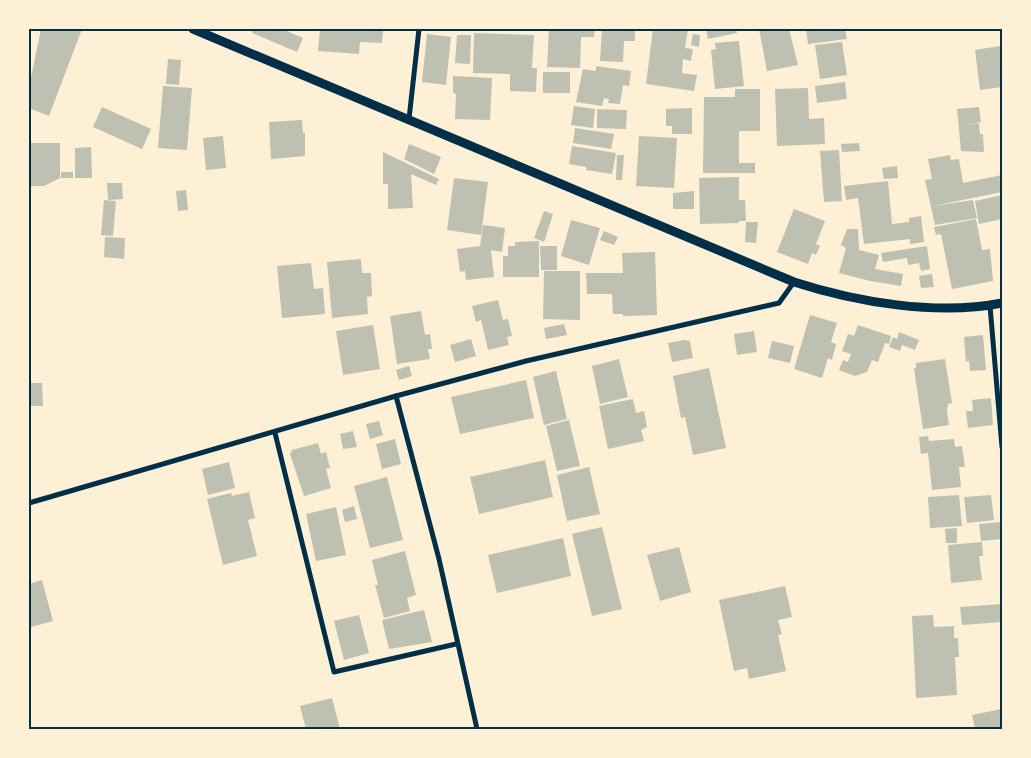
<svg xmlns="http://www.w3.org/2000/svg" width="1031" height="758" font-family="Figtree,sans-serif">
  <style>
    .building { fill: #bec0b2 }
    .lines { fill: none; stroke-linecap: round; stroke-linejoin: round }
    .minor { stroke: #003049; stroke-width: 5 }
    .tertiary { stroke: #003049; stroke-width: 9 }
    .neatline { fill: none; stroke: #003049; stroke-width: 2 }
  </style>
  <rect width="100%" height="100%" fill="#fdf0d5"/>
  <g class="building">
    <polygon points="41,29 82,29 49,116 29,108 29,87"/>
    <polygon points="253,29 282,29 303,38 297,52 252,33"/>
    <polygon points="320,29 383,29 382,43 360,42 359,54 318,51"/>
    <polygon points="549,29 595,29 594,37 581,37 580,68 547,67"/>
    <polygon points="602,29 635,29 635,41 624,41 623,62 600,61"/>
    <polygon points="653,29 688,29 685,48 693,49 691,61 683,59 682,73 697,75 694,91 646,84"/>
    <polygon points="706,29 736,29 737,33 708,39"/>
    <polygon points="759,29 789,29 798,65 767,71"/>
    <polygon points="806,29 845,29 847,39 808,44"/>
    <polygon points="474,33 534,35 532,68 537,68 536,92 510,91 510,74 473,73"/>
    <polygon points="427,34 451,37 446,85 422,82"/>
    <polygon points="693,34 700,35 699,47 691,45"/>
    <polygon points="457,35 471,35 470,64 455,63"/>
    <polygon points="739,41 744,86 715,89 711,50 716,49 715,43"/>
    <polygon points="842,42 847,75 820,79 815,45"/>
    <polygon points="1000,46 1002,87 980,90 975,50"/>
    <polygon points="168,59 181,60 179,85 166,84"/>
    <polygon points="596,66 631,71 629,86 623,85 620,104 608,103 609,99 604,98 602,106 576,102 583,69 596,71"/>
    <rect x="543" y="72" width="27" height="21"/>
    <polygon points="453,76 492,78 490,120 455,119 456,94 453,93"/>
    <polygon points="845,82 847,99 817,103 815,86"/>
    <polygon points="163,86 192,88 187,150 158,148"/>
    <polygon points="808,88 809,119 824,118 825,144 777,146 775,89"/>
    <polygon points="735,89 760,89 760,131 739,131 739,163 755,163 755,173 703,173 704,97 735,97"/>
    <polygon points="574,106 595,109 593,128 571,125"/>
    <polygon points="102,107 151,129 142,149 93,127"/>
    <polygon points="979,107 981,122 965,125 979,123 980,134 983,134 984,152 961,151 957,109"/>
    <polygon points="692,108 692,134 672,134 672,126 666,126 666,109"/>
    <polygon points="597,109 627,110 626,129 597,128"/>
    <polygon points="302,120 303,133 305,133 305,156 271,159 269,122"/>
    <polygon points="575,128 614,134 611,149 573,143"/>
    <polygon points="223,136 226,168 206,170 203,138"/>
    <polygon points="639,136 677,138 674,188 636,186"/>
    <polygon points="29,143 60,143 60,178 44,186 29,186"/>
    <polygon points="859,143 860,151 842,152 841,144"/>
    <polygon points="409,144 441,157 434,174 404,159"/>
    <polygon points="572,146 616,153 612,174 586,170 586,167 569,164"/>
    <polygon points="91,147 92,178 75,178 75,148"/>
    <polygon points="839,150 842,201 824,202 820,151"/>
    <polygon points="383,152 439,179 436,185 411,174 413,208 388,209 388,184 383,184"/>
    <polygon points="617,155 624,155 622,180 616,180"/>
    <polygon points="950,155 951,160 959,159 963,183 1002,175 1002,192 933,206 973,200 977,218 935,225 925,180 932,179 928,159"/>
    <polygon points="897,166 898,178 884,179 882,168"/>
    <rect x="61" y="172" width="12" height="6"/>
    <polygon points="739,177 739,200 745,200 746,221 739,221 739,223 700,224 699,178"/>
    <polygon points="454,178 488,182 481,235 447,230"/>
    <polygon points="888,181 892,224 909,222 909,218 921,216 924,242 910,244 910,239 864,244 858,198 846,200 844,186"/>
    <polygon points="107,183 122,183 123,199 108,200"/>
    <polygon points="186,190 188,210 178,211 176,191"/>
    <polygon points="694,191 694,209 673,209 673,193"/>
    <polygon points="1002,195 1002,219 979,224 975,201"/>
    <polygon points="104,200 116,201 113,236 101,235"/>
    <polygon points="794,209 825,221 816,244 820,246 816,255 812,253 808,264 777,252"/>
    <polygon points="544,211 553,214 544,242 534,238"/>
    <polygon points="976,219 982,250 990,249 993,281 952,289 941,234 936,235 934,227"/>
    <polygon points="571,220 600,228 589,265 561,256"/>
    <polygon points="746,222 758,222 756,243 745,242"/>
    <polygon points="483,225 505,228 502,252 491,250 494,277 466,280 465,271 460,272 457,249 480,246"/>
    <polygon points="847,229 858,229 859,250 879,255 875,269 903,274 901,286 870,281 839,273 846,248 841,245"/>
    <polygon points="604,231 618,237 614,245 600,240"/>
    <polygon points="105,237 125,238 124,259 104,257"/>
    <polygon points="539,241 539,277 503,277 503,256 508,256 508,246 515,246 515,242"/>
    <polygon points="540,246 557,246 557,270 541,270"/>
    <polygon points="927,246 930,269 921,271 919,263 908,265 907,258 883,262 881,253"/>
    <polygon points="655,252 657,315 623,316 623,314 613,314 612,294 587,294 586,273 623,273 622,253"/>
    <polygon points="361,259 362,273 371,273 372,296 367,297 368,314 332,318 327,262"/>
    <polygon points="311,263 314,289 323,288 325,314 282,318 277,266"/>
    <polygon points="544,271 580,271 580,320 543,319"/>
    <polygon points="932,274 934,287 921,288 919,276"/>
    <polygon points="498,300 503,320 508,319 512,336 507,337 509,345 488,350 481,320 476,322 472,306"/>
    <polygon points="421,311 425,335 430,334 432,349 428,349 430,359 397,364 390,316"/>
    <polygon points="810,315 837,323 831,342 836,344 832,360 828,358 822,378 794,369"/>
    <polygon points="564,324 567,335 546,339 544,328"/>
    <polygon points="373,325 380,369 343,375 336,331"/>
    <polygon points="858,325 891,336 889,344 885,343 878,362 872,360 867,372 855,376 839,370 843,360 848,362 851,354 842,351 848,334 854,336"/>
    <polygon points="754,331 757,352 737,355 734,334"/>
    <polygon points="899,332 919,340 915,350 902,345 900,351 889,347 893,337 897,339"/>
    <polygon points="983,335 986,370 970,371 969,361 966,362 964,337"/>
    <polygon points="471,339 476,356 455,362 450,345"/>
    <polygon points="684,340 690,341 693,358 672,362 668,343"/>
    <polygon points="772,341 794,346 790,363 768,358"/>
    <polygon points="619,359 628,397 600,404 592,366"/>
    <polygon points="945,359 952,403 948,404 947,411 949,425 923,429 914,369 916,368 916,363"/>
    <polygon points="409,366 412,376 399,380 396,370"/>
    <polygon points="709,368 726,448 693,455 685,417 681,418 673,376"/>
    <polygon points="556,371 567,419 544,425 533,377"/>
    <polygon points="526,380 534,418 460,434 451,397"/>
    <polygon points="29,383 42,383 43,406 29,406"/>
    <polygon points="991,398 993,425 968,428 966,411 973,411 972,400"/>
    <polygon points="633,399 636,413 644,411 647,427 641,430 644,441 608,449 599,406"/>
    <polygon points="569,420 580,466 557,471 546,426"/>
    <polygon points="379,421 383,435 370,439 366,424"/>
    <polygon points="353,431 357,447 343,449 340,434"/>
    <polygon points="928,436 929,441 954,439 955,447 962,446 965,467 959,467 961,487 932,490 928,453 921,454 919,437"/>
    <polygon points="395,439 401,464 382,469 376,444"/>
    <polygon points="318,443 321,454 326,452 330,468 326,469 331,488 304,496 290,454 292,450"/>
    <polygon points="545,460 553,497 479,514 470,477"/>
    <polygon points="229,462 235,488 208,495 202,469"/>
    <polygon points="589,467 600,514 567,521 557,475"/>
    <polygon points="387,477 403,540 370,548 354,486"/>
    <polygon points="249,492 255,518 248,520 257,556 223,565 207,499 231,493 232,496"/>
    <polygon points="959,495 962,526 930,528 928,497"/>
    <polygon points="991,495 994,520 967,523 964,497"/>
    <polygon points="354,506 357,519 345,522 342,510"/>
    <polygon points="336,507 346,555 316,561 306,514"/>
    <polygon points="1001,522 1002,539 981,541 979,524"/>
    <polygon points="602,527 622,609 592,616 572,534"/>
    <polygon points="957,528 957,543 946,543 945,529"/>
    <polygon points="563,538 571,576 497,593 488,555"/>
    <polygon points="982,542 983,556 979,556 982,580 951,583 948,545"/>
    <polygon points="679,547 691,592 660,601 647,555"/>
    <polygon points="405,551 416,595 407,598 410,611 384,618 375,585 378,585 372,560"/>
    <polygon points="42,580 53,621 31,627 29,618 29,584"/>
    <polygon points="785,586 792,617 778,620 782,634 778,635 786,671 749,679 747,668 734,671 719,600"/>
    <polygon points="1002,604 1002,622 962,625 960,607"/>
    <polygon points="424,610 432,642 389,649 382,620"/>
    <polygon points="359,615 369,653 344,660 334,621"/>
    <polygon points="933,615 934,627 954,626 954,638 958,638 959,657 955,657 957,695 916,698 912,616"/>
    <polygon points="332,698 340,729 306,729 300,706"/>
    <polygon points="1002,709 1002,729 975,729 972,715"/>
  </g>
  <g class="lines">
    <g class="minor">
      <polyline points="409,119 419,29"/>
      <polyline points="990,306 1002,447"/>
      <polyline points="396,396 439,559 477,729"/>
      <polyline points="275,433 334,672 456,644"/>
      <polyline points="29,503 396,396 526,361 779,303 794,282"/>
    </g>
    <path class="tertiary" d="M193,29l601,253c62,20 143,34 208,21"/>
  </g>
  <rect width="1031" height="758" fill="none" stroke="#fdf0d5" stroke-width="60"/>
  <rect x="30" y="30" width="971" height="698" class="neatline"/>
</svg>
